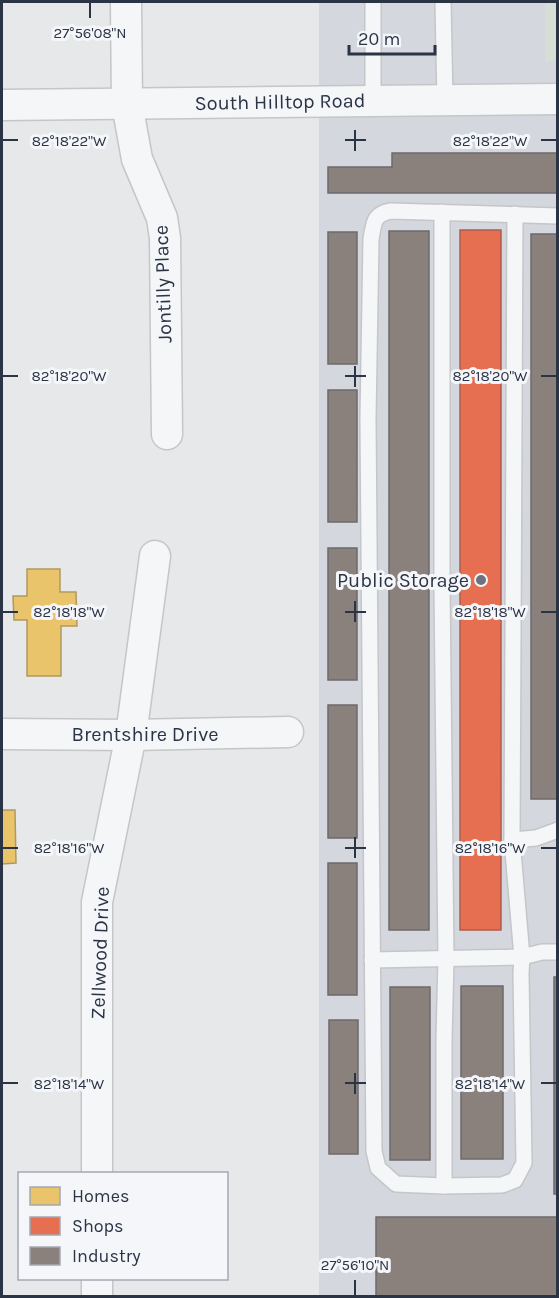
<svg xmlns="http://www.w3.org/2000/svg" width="559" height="1298" font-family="Karla,sans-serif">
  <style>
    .built { fill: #d4d7dd }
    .green { fill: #d6ded6 }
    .homes { fill: #e9c46a; stroke: #b0995f; stroke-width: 1.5 }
    .shops { fill: #e76f51; stroke: #af5d4d; stroke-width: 1.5 }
    .industry { fill: #8a817c; stroke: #6e6a6c; stroke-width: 1.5 }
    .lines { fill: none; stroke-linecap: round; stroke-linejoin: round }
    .service-casing { stroke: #c4c6c8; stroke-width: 18 }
    .minor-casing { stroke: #c4c6c8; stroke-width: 33 }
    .service { stroke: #f5f6f7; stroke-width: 15 }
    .minor { stroke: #f5f6f7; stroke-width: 30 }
    .ticks { fill: none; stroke: #2b3445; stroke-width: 2 }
    .poi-dot { fill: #6c737f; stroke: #f4f6f9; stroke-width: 2 }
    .labels { text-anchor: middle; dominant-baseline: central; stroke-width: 6; stroke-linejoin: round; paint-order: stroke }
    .street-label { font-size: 20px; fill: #2b3445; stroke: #f4f6f9 }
    .poi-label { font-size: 20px; fill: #2b3445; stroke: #f4f6f9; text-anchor: end }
    .ticks-label { font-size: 15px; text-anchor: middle; fill: #2b3445; stroke: #f4f6f9; stroke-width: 6; stroke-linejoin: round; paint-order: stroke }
  </style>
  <rect width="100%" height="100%" fill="#e6e8ea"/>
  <g class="built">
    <polygon points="319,2 545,2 545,61 557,61 557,84 319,87"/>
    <polygon points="557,114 557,1296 319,1296 319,117"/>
  </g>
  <polygon class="green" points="545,2 557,2 557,61 545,62"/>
  <g class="homes">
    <polygon points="27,569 60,569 60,592 76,592 77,626 61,626 61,676 27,676 27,620 14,620 13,596 27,596"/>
    <polygon points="2,810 15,810 16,863 2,864"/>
  </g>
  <rect class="shops" x="460" y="230" width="41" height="700"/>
  <g class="industry">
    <polygon points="392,153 558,153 558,193 328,193 328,167 392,167"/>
    <rect x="389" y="231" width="40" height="699"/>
    <rect x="328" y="232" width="29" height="132"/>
    <rect x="531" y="234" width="27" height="565"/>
    <rect x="328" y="390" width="29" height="132"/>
    <rect x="328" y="548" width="29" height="132"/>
    <rect x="328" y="705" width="29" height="133"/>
    <rect x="328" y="863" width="29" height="132"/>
    <rect x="554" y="977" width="4" height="217"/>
    <rect x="461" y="986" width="42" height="173"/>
    <rect x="390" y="987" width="40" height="173"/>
    <rect x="329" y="1020" width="29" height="134"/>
    <rect x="376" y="1217" width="181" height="79"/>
  </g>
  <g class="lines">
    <g class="service-casing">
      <g id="service">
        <polyline points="373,2 373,101"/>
        <polyline points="443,2 445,101"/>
        <polyline points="442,212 442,586 446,959 444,1040 444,1186"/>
        <path d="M558,216l-167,-5c-18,3 -17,12 -20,28l-3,180 6,732 4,17 18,16 48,2 58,-1 13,-5 9,-17 -3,-190 1,-16 20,-5h16"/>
        <polyline points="512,840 515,214"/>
        <polyline points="372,960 522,957 512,840 536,838 558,830"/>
      </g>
    </g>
    <g class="minor-casing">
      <g id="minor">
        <polyline points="126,2 127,104 137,159 162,218 165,238 167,434"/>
        <polyline points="2,105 558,99"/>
        <polyline points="2,734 131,735 288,732"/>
        <polyline points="97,1174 97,902 131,735 155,556"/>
        <polyline points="97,1278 97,1296"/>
      </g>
    </g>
    <use href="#service" class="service"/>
    <use href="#minor" class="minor"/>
  </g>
  <path class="ticks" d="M90,3v15M355,130v21M3,140h15M345,140h21M541,140h15M355,366v21M3,376h15M345,376h21M541,376h15M355,601v21M3,612h15M345,612h21M541,612h15M355,837v21M3,848h15M345,848h21M541,848h15M355,1073v21M3,1083h15M345,1083h21M541,1083h15M355,1280v15"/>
  <circle class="poi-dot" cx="481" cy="580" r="6"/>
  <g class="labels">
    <g class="street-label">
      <text transform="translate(280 102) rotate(-1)">South Hilltop Road</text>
      <text transform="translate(163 284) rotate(-92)">Jontilly Place</text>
      <text x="145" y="734">Brentshire Drive</text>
      <text transform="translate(100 953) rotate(-88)">Zellwood Drive</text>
    </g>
    <g class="poi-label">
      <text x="469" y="580">Public Storage</text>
    </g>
  </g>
  <g class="ticks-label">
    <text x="90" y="38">27°56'08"N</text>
    <text x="490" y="146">82°18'22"W</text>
    <text x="69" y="146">82°18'22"W</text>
    <text x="69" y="381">82°18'20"W</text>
    <text x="490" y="381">82°18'20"W</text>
    <text x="490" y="617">82°18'18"W</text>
    <text x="69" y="617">82°18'18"W</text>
    <text x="69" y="853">82°18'16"W</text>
    <text x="490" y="853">82°18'16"W</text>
    <text x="490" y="1089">82°18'14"W</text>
    <text x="69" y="1089">82°18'14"W</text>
    <text x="355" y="1270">27°56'10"N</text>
  </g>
  <rect width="559" height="1298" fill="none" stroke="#2b3445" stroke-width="6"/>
  <rect x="18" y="1172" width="210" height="108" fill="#f4f6f9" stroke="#a4a8b1" stroke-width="1.5"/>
  <rect x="30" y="1187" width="30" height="18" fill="#e9c46a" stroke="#a4a8b1" stroke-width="1.5"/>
  <text x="72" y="1202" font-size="18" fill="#2b3445">Homes</text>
  <rect x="30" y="1217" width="30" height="18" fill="#e76f51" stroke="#a4a8b1" stroke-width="1.5"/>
  <text x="72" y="1232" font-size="18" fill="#2b3445">Shops</text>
  <rect x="30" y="1247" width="30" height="18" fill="#8a817c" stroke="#a4a8b1" stroke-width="1.5"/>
  <text x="72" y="1262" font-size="18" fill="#2b3445">Industry</text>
  <path d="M349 45v9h86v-9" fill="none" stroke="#2b3445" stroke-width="3"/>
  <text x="358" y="45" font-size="18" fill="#2b3445" stroke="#f4f6f9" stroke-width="4.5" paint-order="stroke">20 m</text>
</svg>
